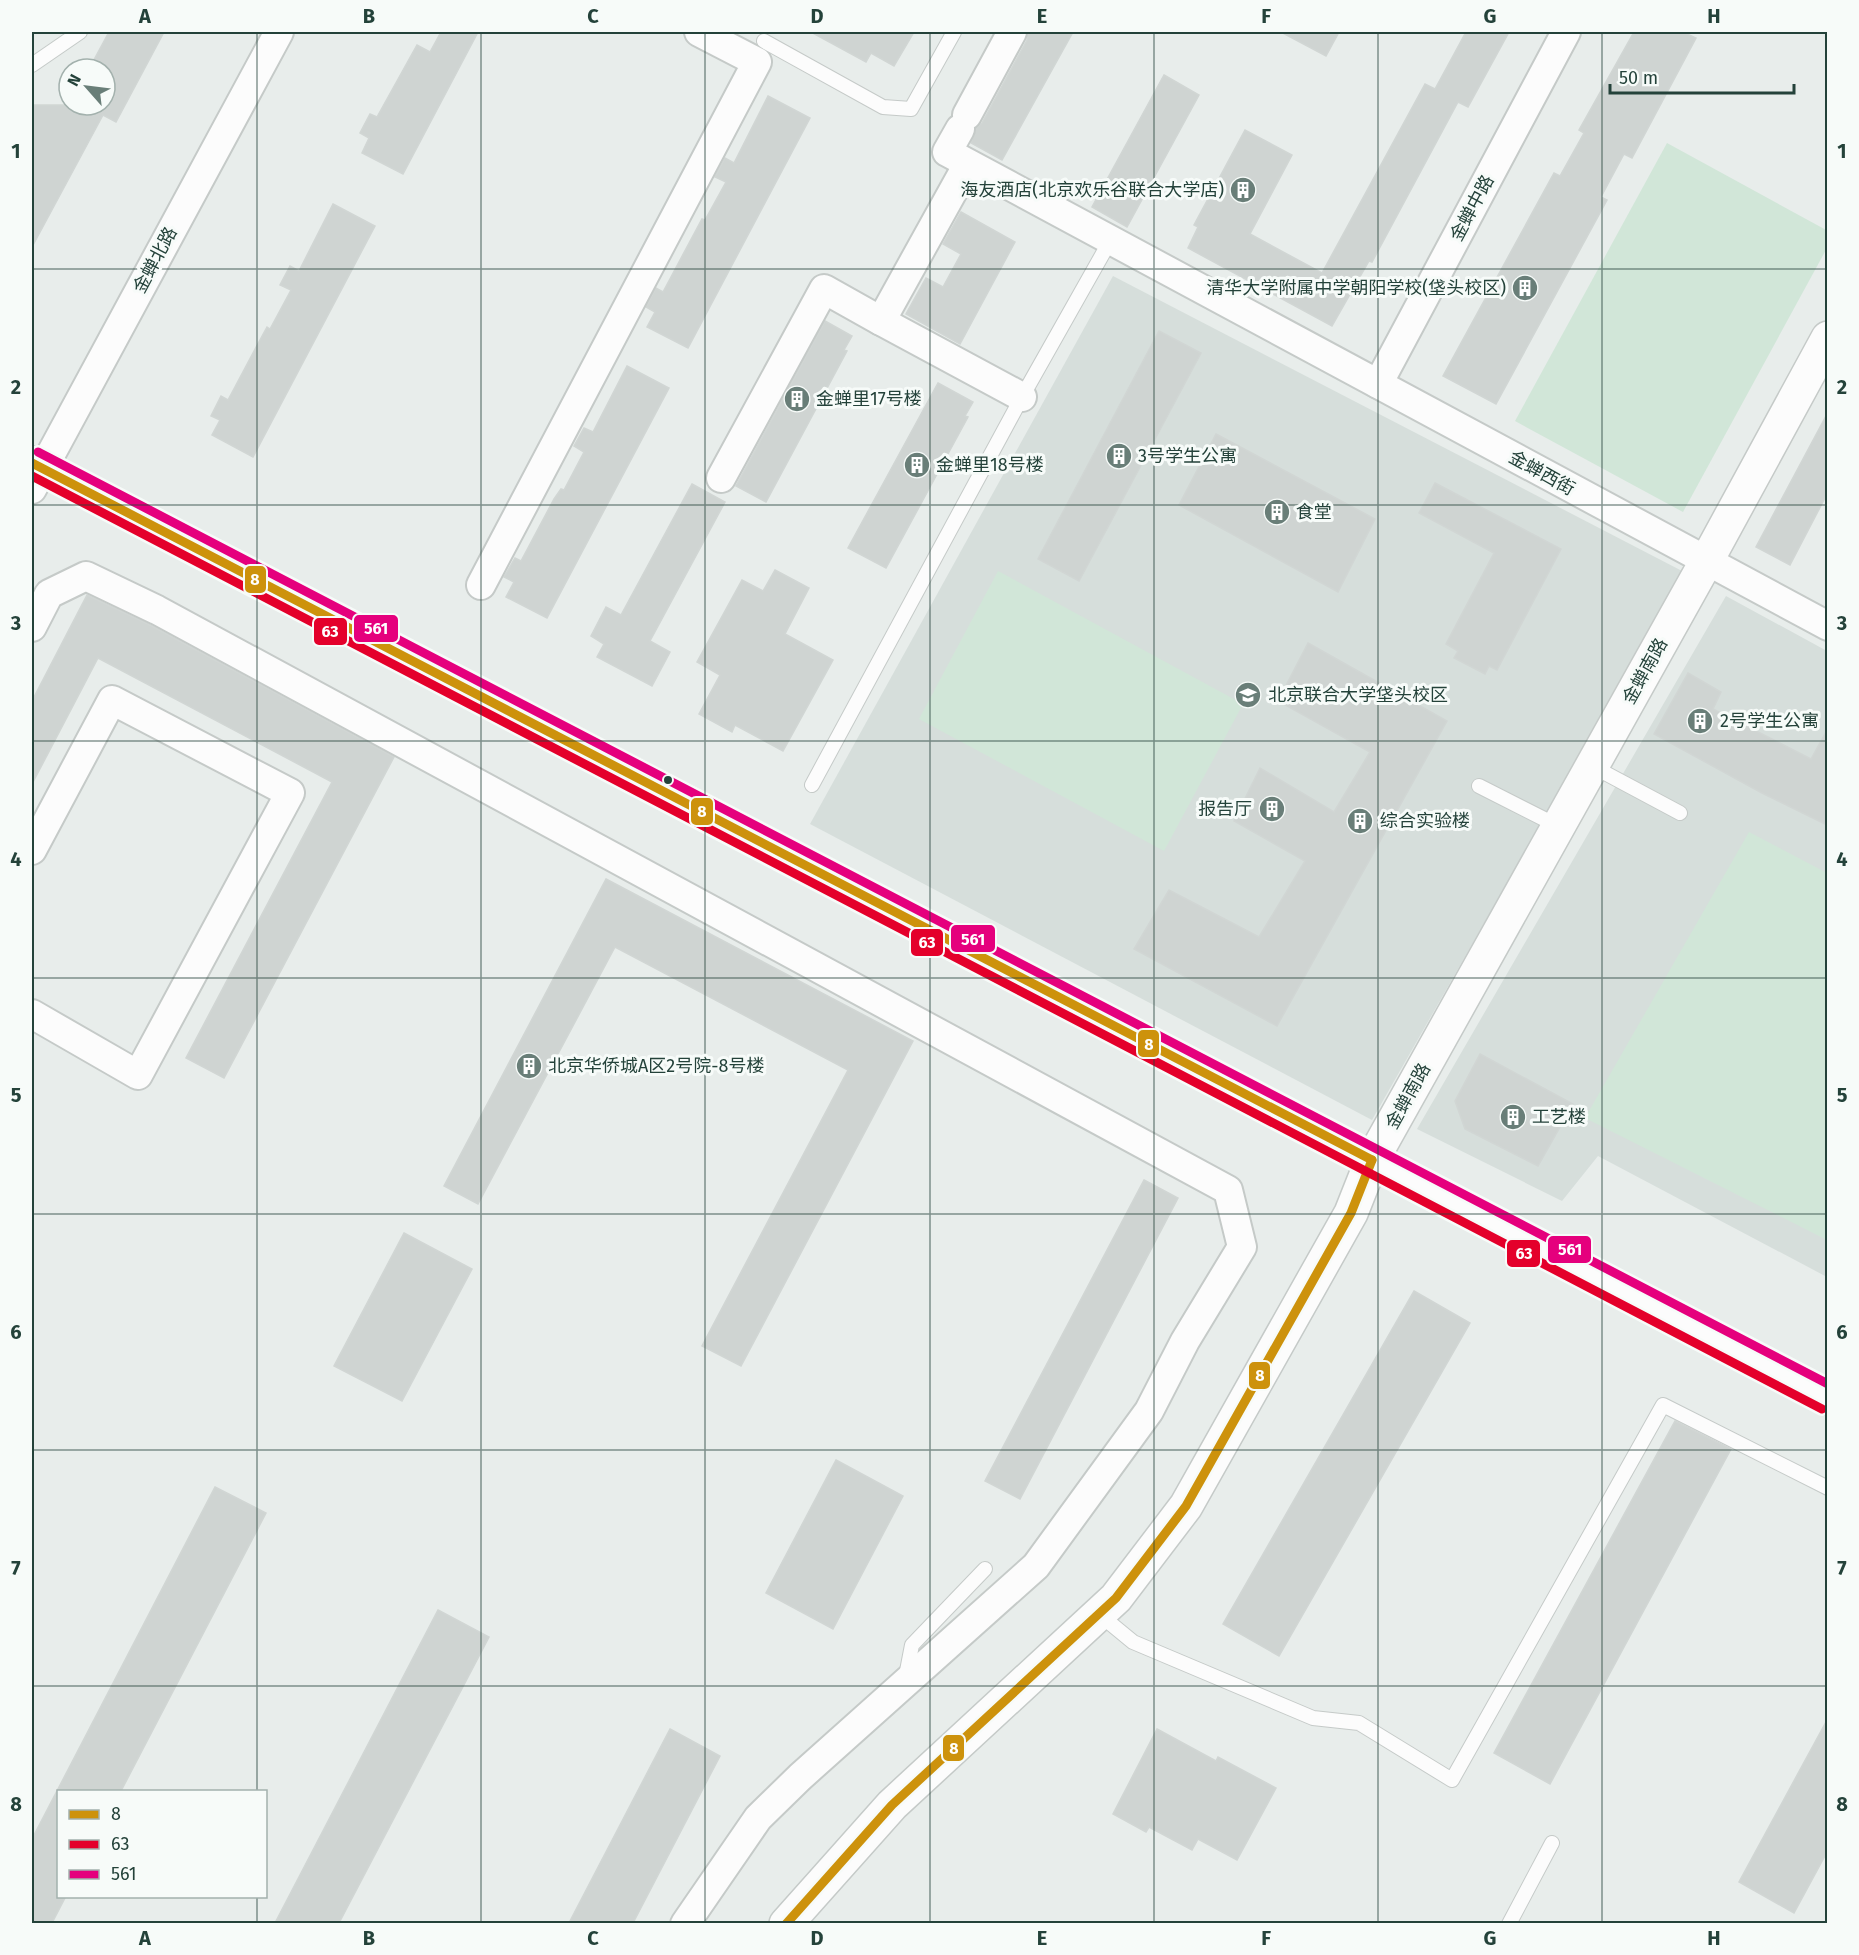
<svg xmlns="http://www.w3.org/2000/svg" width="1859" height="1955" font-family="'Fira Sans','Noto Sans SC',sans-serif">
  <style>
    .built { fill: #d6dedb }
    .green { fill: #d1e6d8 }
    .building { fill: #cfd4d2; stroke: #d1d6d4; stroke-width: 1.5 }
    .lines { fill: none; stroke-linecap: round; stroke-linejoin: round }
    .service-casing { stroke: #c5cac8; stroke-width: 16 }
    .minor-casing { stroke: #c5cac8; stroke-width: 32 }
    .tertiary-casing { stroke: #c5cac8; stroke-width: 36 }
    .service { stroke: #fcfcfc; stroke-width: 14 }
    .minor { stroke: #fcfcfc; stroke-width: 28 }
    .tertiary { stroke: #fcfcfc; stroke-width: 33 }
    .bus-1-casing { stroke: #f7fbf9; stroke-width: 14 }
    .bus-2-casing { stroke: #f7fbf9; stroke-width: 14 }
    .bus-3-casing { stroke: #f7fbf9; stroke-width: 14 }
    .bus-1 { stroke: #cd920c; stroke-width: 9 }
    .bus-2 { stroke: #e4002b; stroke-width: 9 }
    .bus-3 { stroke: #e5007d; stroke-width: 9 }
    .grid { fill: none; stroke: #24423a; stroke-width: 1.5; stroke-opacity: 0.55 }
    .bus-dot { fill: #24423a; stroke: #f7fbf9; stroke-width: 2 }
    .labels { text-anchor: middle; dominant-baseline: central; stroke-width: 6; stroke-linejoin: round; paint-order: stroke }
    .poi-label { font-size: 18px; fill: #24423a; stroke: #f7fbf9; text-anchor: start }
    .street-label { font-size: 18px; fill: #24423a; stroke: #f7fbf9 }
    .line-badge { stroke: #f7fbf9; stroke-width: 2 }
    .badge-label { font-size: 16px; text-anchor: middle; font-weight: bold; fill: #fff }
    .neatline { fill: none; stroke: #24423a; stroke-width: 2 }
    .grid-label { font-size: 20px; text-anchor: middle; font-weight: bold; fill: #24423a }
  </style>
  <rect width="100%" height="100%" fill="#e8edeb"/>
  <g class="built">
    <polygon points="1113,276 1684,572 1372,1120 810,824"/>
    <polygon points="1726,596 1827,651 1827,1277 1598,1156 1562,1201 1417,1129"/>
  </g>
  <g class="green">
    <polygon points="1667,143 1828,231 1827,248 1683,512 1515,421"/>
    <polygon points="998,571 1243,704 1164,851 919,719"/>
    <polygon points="1749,832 1827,873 1827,1240 1585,1118"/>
  </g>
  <g class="building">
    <polygon points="109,32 164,32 116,122 103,115 32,247 32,105 105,105 105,69 89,69"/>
    <polygon points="441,32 478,32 403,174 362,153 369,138 360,133 370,114 377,117 417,45 430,52"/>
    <polygon points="811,32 914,32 894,66 871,53 866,62"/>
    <polygon points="1028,32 1073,32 1002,160 971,143 976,128 982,123 1027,40"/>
    <polygon points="1281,32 1339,32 1326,56"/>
    <polygon points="1466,32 1509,32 1468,107 1458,102 1372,262 1369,261 1332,326 1188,248 1198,227 1194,225 1245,130 1292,155 1250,234 1322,273 1425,84 1435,89"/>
    <polygon points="1634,32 1683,32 1696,38 1632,158 1624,154 1601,197 1607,200 1496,404 1443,376 1554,173 1560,176 1584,133 1579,130"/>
    <polygon points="1164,75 1199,95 1127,227 1092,207"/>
    <polygon points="768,96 810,118 688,348 647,327 655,312 646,307 656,288 663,292 696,230 702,219 705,220 726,182 715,177 725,158 734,163"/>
    <polygon points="333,204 375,226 253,457 212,435 220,420 211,416 221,396 228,400 261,338 267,327 270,329 291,290 280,285 290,266 299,271"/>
    <polygon points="961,212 1015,242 960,344 906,314 926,278 943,287 961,254 943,244"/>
    <polygon points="825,321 852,336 844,350 847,351 766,502 736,486"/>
    <polygon points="1159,331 1201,353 1079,581 1038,559"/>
    <polygon points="627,366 669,388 547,618 506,597 514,582 504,577 515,558 521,561 554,499 561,489 564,490 584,452 574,446 584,428 593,432"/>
    <polygon points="938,383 973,402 965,416 968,417 886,568 848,548"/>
    <polygon points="1827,414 1827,494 1790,565 1756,547"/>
    <polygon points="1216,434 1375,519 1338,592 1179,505"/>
    <polygon points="1435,483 1561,549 1497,670 1489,666 1485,674 1454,658 1458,651 1446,644 1494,553 1419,513"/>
    <polygon points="692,484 725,502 650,641 670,652 652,686 597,657 604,644 591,636 606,607 621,615"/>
    <polygon points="775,570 809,588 785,634 833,660 783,751 735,725 732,732 699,714 720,675 697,662 742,580 763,591"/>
    <polygon points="87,595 150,625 394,757 224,1078 186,1058 332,782 98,658 32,784 32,701"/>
    <polygon points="1308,643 1447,721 1277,1026 1134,949 1169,890 1259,937 1305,861 1234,821 1260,768 1334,812 1370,752 1278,701"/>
    <polygon points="1688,673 1721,692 1713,709 1811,759 1827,730 1827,825 1762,793 1654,734"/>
    <polygon points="606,879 913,1041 741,1366 702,1346 848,1070 615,947 478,1204 444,1186"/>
    <polygon points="1480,1054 1573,1104 1538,1166 1465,1129 1455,1101"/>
    <polygon points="1144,1180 1178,1198 1020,1499 985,1481"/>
    <polygon points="404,1233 472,1269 402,1401 334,1366"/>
    <polygon points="1414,1291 1470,1323 1279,1656 1223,1624"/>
    <polygon points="1675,1421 1731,1449 1550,1784 1494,1753"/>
    <polygon points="836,1460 903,1496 833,1629 766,1593"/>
    <polygon points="215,1487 266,1513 121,1791 58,1791 58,1896 66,1896 52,1923 32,1923 32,1839"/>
    <polygon points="438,1610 489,1637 339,1923 275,1923"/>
    <polygon points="1827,1720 1827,1852 1794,1913 1739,1882"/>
    <polygon points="670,1729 720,1756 633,1923 569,1923"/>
    <polygon points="1157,1729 1216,1761 1218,1757 1276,1788 1237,1860 1198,1839 1192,1850 1149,1827 1146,1832 1113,1814"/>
  </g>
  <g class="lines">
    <g class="service-casing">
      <g id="service">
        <polyline points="764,41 883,107 911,109 954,32"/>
        <polyline points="32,65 80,32"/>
        <polyline points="1592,766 1680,813"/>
        <polyline points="812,785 1022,397 1110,241"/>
        <polyline points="1479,786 1558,826"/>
        <polyline points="1099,1614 1133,1642 1313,1718 1359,1723 1452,1780 1663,1405 1828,1488"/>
        <polyline points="906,1676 912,1645 985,1569"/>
        <polyline points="1509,1924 1552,1843"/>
      </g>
    </g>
    <g class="minor-casing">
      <g id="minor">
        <polyline points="967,115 1012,32"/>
        <polyline points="960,129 947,152 1828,626"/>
        <polyline points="968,164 881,321 1022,397"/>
        <polyline points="1378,384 1566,32"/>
        <polyline points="721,478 824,289 881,321"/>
        <polyline points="32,489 279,32"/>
        <polyline points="481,585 757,62 699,32"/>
        <polyline points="32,627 49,594 86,576 157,610 1228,1190 1242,1247 1185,1341 1149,1411 1036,1566 800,1777 758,1818 685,1924"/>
        <polyline points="32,850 112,700 290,793 138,1075 32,1014"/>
      </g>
    </g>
    <g class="tertiary-casing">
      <g id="tertiary">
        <polyline points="32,463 684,801 1828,1398"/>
        <polyline points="786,1924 892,1805 1116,1598 1186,1506 1351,1213 1372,1160 1706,562 1828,338"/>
      </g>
    </g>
    <use href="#service" class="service"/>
    <use href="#minor" class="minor"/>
    <use href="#tertiary" class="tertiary"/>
    <g class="bus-1-casing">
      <g id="bus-1">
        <polyline points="32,463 1372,1160"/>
        <polyline points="786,1924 892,1805 1116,1598 1186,1506 1351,1213 1372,1160"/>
      </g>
    </g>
    <g class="bus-2-casing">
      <polyline id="bus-2" points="32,476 1822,1409"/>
    </g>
    <g class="bus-3-casing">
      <polyline id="bus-3" points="38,452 1828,1384"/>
    </g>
    <use href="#bus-1" class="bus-1"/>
    <use href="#bus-2" class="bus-2"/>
    <use href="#bus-3" class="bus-3"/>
  </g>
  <path class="grid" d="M257,32v1760M481,32v1892M705,32v1892M930,32v1892M1154,32v1892M1378,32v1892M1602,32v1892M32,269h1796M32,505h1796M32,741h1796M32,978h1796M32,1214h1796M32,1450h1796M32,1686h1796M257,1896v28"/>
  <defs>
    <g id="building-disc" transform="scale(1.35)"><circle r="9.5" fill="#697e78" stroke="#f7fbf9"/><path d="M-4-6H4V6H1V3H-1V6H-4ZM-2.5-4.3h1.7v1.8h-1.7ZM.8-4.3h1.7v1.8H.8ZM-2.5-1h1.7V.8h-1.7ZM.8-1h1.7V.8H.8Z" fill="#fff"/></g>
    <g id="university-disc" transform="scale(1.35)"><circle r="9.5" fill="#697e78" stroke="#f7fbf9"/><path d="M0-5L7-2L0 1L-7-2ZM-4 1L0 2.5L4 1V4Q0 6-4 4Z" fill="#fff"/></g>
  </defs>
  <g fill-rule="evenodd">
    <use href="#building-disc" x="1243" y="190"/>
    <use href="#building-disc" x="1525" y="288"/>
    <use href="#building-disc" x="797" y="399"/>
    <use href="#building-disc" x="1119" y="456"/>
    <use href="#building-disc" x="917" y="465"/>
    <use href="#building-disc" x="1277" y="512"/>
    <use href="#university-disc" x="1248" y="695"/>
    <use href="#building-disc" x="1700" y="721"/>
    <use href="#building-disc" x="1272" y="809"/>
    <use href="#building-disc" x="1360" y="821"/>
    <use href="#building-disc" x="529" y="1066"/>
    <use href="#building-disc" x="1513" y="1117"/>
  </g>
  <circle class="bus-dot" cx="668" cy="780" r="5"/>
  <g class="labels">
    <g class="poi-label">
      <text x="1224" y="190" text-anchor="end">海友酒店(北京欢乐谷联合大学店)</text>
      <text x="1506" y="288" text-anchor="end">清华大学附属中学朝阳学校(垡头校区)</text>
      <text x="816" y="399">金蝉里17号楼</text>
      <text x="1138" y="456">3号学生公寓</text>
      <text x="936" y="465">金蝉里18号楼</text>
      <text x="1296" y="512">食堂</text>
      <text x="1268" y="695">北京联合大学垡头校区</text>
      <text x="1720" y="721">2号学生公寓</text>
      <text x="1252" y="809" text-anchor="end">报告厅</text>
      <text x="1380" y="821">综合实验楼</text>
      <text x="548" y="1066">北京华侨城A区2号院-8号楼</text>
      <text x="1532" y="1117">工艺楼</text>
    </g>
    <g class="street-label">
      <text transform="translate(1472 208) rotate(-62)">金蝉中路</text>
      <text transform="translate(155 260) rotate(-62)">金蝉北路</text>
      <text transform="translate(1542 473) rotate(29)">金蝉西街</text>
      <text transform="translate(1645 671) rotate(-61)">金蝉南路</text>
      <text transform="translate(1408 1096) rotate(-61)">金蝉南路</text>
    </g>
  </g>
  <g class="line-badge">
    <rect x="244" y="565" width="23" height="29" rx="6" fill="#cd920c"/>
    <rect x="353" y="614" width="46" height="29" rx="6" fill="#e5007d"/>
    <rect x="313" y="617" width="35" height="29" rx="6" fill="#e4002b"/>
    <rect x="690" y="797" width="24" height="29" rx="6" fill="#cd920c"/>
    <rect x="950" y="924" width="46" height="29" rx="6" fill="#e5007d"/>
    <rect x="910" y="928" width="34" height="29" rx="6" fill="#e4002b"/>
    <rect x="1137" y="1029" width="23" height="29" rx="6" fill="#cd920c"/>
    <rect x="1547" y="1235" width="45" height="29" rx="6" fill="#e5007d"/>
    <rect x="1506" y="1239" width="35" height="29" rx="6" fill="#e4002b"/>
    <rect x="1248" y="1361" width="23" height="29" rx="6" fill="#cd920c"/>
    <rect x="942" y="1734" width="23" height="28" rx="6" fill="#cd920c"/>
  </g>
  <g class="badge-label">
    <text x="255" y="585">8</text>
    <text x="376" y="634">561</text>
    <text x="330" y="637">63</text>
    <text x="702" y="817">8</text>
    <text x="973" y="945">561</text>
    <text x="927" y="948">63</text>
    <text x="1149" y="1050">8</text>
    <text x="1570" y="1255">561</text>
    <text x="1524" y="1259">63</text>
    <text x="1260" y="1381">8</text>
    <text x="954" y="1754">8</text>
  </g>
  <rect width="1859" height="1955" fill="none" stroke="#f7fbf9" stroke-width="66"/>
  <rect x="57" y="1790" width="210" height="108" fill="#f7fbf9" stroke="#a3b1ad" stroke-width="1.5"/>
  <rect x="69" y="1810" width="30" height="9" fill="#cd920c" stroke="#a3b1ad" stroke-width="1.5"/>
  <text x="111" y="1820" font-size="18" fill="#24423a">8</text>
  <rect x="69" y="1840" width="30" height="9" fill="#e4002b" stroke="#a3b1ad" stroke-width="1.5"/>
  <text x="111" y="1850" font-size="18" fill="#24423a">63</text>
  <rect x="69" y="1870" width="30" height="9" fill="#e5007d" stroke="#a3b1ad" stroke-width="1.5"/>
  <text x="111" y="1880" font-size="18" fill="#24423a">561</text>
  <g transform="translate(87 87) rotate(298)"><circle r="28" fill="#f7fbf9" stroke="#a3b1ad" stroke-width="1.5"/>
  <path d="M0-4.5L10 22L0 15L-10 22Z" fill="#697e78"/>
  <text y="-9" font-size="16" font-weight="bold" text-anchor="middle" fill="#24423a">N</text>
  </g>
  <path d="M1610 84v9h184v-9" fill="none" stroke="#24423a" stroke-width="3"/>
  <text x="1619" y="84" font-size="18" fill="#24423a" stroke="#f7fbf9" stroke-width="4.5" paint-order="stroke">50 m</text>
  <rect x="33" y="33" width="1793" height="1889" class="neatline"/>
  <g class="grid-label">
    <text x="145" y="23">A</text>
    <text x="369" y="23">B</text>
    <text x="593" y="23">C</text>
    <text x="817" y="23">D</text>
    <text x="1042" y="23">E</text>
    <text x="1266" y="23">F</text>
    <text x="1490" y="23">G</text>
    <text x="1714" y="23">H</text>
    <text x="16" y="158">1</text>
    <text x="1842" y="158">1</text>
    <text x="16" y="394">2</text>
    <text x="1842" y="394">2</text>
    <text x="16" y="630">3</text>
    <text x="1842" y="630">3</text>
    <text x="16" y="866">4</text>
    <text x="1842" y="866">4</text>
    <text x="16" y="1102">5</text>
    <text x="1842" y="1102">5</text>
    <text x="16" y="1339">6</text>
    <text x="1842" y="1339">6</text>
    <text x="16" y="1575">7</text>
    <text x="1842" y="1575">7</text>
    <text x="16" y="1811">8</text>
    <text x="1842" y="1811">8</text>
    <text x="145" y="1945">A</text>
    <text x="369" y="1945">B</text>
    <text x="593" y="1945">C</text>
    <text x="817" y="1945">D</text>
    <text x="1042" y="1945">E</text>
    <text x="1266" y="1945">F</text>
    <text x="1490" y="1945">G</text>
    <text x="1714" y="1945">H</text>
  </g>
</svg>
